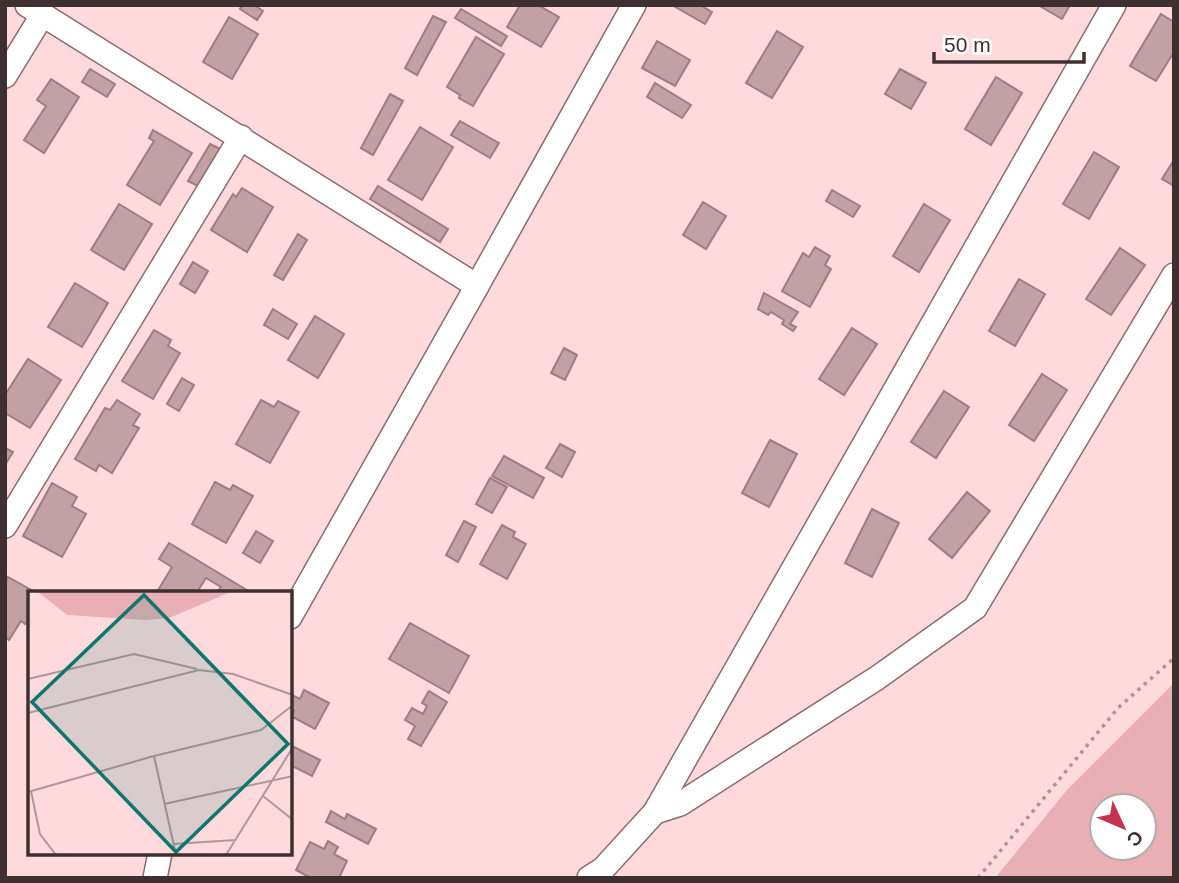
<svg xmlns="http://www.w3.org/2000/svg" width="1179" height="883" font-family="Arial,sans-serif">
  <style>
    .green { fill: #e8b0b4; fill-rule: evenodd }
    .building { fill: #c2a0a3; stroke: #9d7d7f; stroke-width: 2 }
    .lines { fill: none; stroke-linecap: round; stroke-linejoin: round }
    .minor-casing { stroke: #8b6c6f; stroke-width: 26 }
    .path { stroke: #af9496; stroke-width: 3.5; stroke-dasharray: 3.5 5; stroke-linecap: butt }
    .minor { stroke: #fff; stroke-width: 23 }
    .inset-road { fill: none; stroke: #b19698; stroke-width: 2 }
    .view { fill: #0f766e; fill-opacity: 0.15; stroke: #0f766e; stroke-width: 3.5 }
    .inset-edge { fill: none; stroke: #3e3031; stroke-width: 3.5 }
  </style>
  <rect width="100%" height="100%" fill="#fedadd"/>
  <path class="green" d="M1174,683v195h-179l72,-88zM1102,806h42v42h-42z"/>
  <g class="building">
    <polygon points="242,5 254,5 263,11 257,20 240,9"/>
    <polygon points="520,5 538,5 559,17 541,47 507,27"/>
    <polygon points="672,5 700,5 712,12 705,24"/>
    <polygon points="1038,5 1070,5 1062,19"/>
    <polygon points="461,9 507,36 501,46 455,18"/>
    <polygon points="1161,14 1174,22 1174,52 1156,81 1130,66"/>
    <polygon points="433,16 446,22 417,75 405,68"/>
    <polygon points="229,17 258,34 232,79 203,62"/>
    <polygon points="777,31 803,47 772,98 746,83"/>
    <polygon points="476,37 504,54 473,106 459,98 460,95 447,87"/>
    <polygon points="657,41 690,60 675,86 642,68"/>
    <polygon points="90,69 115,84 107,97 82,82"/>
    <polygon points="900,69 926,83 911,109 885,94"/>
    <polygon points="996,77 1022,93 991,145 965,129"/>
    <polygon points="51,79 79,97 44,153 24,140 46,106 37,100"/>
    <polygon points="655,83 691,105 682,118 647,97"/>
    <polygon points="390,94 403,101 373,155 361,148"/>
    <polygon points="460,121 499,143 490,158 451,135"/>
    <polygon points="420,127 453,147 422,200 388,180"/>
    <polygon points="153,130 192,153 160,205 127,185 154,141 149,138"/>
    <polygon points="210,144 220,149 198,186 188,181"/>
    <polygon points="1094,152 1119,167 1089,219 1063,204"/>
    <polygon points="1174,160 1174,186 1162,179"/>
    <polygon points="378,186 448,229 440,242 370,199"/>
    <polygon points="242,188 273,207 247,252 211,230 233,194 236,197"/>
    <polygon points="832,190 860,206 853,217 826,201"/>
    <polygon points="703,202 726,216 706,249 683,235"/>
    <polygon points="119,204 152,224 124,270 91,250"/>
    <polygon points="924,204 950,220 919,272 893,256"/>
    <polygon points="298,234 307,240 283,280 274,275"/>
    <polygon points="815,247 830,256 825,265 831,269 810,307 782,291 803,253 809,257"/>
    <polygon points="1120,248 1145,265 1111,315 1086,299"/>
    <polygon points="193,262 208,271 195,293 180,284"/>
    <polygon points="1019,279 1045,294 1015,346 989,331"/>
    <polygon points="75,283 108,303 82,347 48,327"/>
    <polygon points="764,293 798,312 790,324 796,327 793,331 782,324 784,320 771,312 768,315 758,309"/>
    <polygon points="273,309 297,324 288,339 264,325"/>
    <polygon points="315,316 344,334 318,378 288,360"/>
    <polygon points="852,328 877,344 844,395 819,379"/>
    <polygon points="154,330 171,340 168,346 180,353 153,399 122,381"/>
    <polygon points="564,348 577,355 565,380 551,373"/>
    <polygon points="28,359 61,380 30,428 5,413 5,395"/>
    <polygon points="1042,374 1067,390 1034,441 1009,425"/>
    <polygon points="182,378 194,385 179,411 167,404"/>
    <polygon points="944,391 969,407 936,458 911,442"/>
    <polygon points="117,400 140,414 133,425 139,428 112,473 99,465 96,471 75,459 105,408 110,410"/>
    <polygon points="261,400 274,407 278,401 299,412 270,463 236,444"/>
    <polygon points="770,440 797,454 769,507 742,493"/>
    <polygon points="560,444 575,452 562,477 546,468"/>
    <polygon points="5,448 13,452 5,465"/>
    <polygon points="504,456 544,478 533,498 492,476"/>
    <polygon points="490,478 507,487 492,513 476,504"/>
    <polygon points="215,482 230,490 233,485 253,496 226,543 192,524"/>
    <polygon points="52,483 77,497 72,506 86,514 62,557 23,536"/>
    <polygon points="967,492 990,511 952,558 929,539"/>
    <polygon points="872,509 899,523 872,577 845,563"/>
    <polygon points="464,521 476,527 458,562 446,555"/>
    <polygon points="502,525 515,532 513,537 526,544 507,579 480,564"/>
    <polygon points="256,531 273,541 260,563 243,553"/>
    <polygon points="169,543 250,592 217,592 221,587 206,578 197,592 157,592 172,567 159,559"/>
    <polygon points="8,577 35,592 30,592 30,616 25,624 21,621 9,640 5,637 5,581"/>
    <polygon points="410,623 469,656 449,693 389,659"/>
    <polygon points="304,690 329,703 315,729 291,716 294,711 290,709 290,694 300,699"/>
    <polygon points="429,691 447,702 421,746 408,739 415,726 405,720 412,708 423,714 427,706 422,703"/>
    <polygon points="290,745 320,760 312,776 290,765"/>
    <polygon points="331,811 345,819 347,814 376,829 368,844 326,822"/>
    <polygon points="328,841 338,847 334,854 347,861 339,878 311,878 296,870 310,842 324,849"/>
  </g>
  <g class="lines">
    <g class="minor-casing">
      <g id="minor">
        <polyline points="27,5 477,286 290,617"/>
        <polyline points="5,76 43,14"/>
        <polyline points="477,286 634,5"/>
        <polyline points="5,526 241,137"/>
        <polyline points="655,812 680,804 877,678 975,608 1174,275"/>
        <polyline points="155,878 160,853"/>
        <polyline points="589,878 603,869 655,812 1114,5"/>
      </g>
    </g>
    <polyline class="path" points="978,878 1118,708 1174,658"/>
    <use href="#minor" class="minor"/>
  </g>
  <g transform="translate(28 591)">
    <rect width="264" height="264" fill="#fedadd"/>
    <path d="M9,0h196l-64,27 -23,2 -79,-5z" fill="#e8b0b4"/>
    <path class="inset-road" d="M0,88l106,-25 63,15M0,122l171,-43 34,4 60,21M3,200l9,43 16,21M0,201l126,-36M235,205l30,24M136,213l129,-28M145,253l63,-4M148,264l-22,-99 107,-26 32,-25M198,264l67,-108"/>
    <path class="view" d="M116,4l144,149 -112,108 -144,-150z"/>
    <rect width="264" height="264" class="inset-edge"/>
  </g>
  <rect width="1179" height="883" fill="none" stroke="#3e3031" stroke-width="14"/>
  <g transform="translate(1123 827) rotate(134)"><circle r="33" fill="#ffffff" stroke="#b2acad" stroke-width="2"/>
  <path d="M0-5L12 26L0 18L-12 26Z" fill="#c43452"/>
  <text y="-10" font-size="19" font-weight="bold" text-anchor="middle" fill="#3e3031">С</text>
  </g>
  <path d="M934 52v10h150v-10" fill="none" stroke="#3e3031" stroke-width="3.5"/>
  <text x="944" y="52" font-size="21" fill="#3e3031" stroke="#ffffff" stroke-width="5" paint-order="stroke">50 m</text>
</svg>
